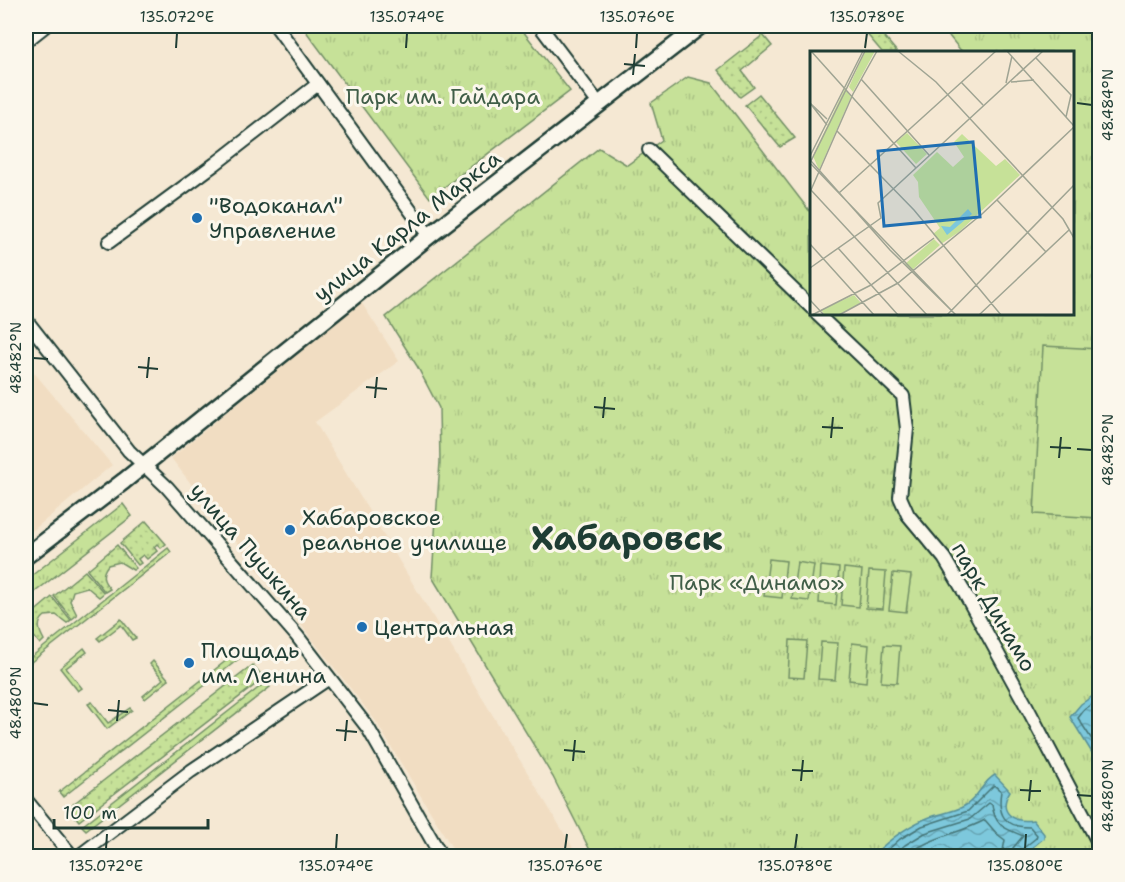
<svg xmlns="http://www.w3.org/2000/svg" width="1125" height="882" font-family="'Shantell Sans',sans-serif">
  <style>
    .built { fill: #f1ddc2 }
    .grass { fill: url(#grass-dots); stroke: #728f66; stroke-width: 1.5 }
    .park { fill: url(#park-tufts); stroke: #728f66; stroke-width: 1.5 }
    .garden { fill: #c6e198; stroke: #728f66; stroke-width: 1.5 }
    .water { fill: url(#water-waves); stroke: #579099; stroke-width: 1.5 }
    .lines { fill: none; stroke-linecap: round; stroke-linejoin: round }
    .shore { stroke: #457577; stroke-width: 1.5 }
    .minor-casing { stroke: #1f3d34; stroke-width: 16 }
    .major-casing { stroke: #1f3d34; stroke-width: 20 }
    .minor { stroke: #fbf7ec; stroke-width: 12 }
    .major { stroke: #fbf7ec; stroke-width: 15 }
    .ticks { fill: none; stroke: #1f3d34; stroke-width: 2 }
    .poi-dot { fill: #1f6fb2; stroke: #fbf7ec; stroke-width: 2 }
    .labels { text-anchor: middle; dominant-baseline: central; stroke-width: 6; stroke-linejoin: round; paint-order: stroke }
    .park-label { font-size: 22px; fill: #405e48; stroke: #fbf7ec }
    .poi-label { font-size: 22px; fill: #1f3d34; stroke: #fbf7ec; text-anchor: start }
    .street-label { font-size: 22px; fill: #1f3d34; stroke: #fbf7ec }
    .town-label { font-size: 34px; font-weight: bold; fill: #1f3d34; stroke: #fbf7ec }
    .inset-road { fill: none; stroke: #9fa493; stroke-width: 1.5 }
    .view { fill: #1f6fb2; fill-opacity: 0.15; stroke: #1f6fb2; stroke-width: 3 }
    .inset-edge { fill: none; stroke: #1f3d34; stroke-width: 3 }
    .neatline { fill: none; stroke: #1f3d34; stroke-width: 2 }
    .ticks-label { font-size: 15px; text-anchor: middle; fill: #1f3d34 }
  </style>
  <defs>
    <pattern id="grass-dots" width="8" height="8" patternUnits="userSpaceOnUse" patternTransform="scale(1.5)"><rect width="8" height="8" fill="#c6e198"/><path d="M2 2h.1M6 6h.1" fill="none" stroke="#aac284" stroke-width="1.8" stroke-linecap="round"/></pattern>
    <pattern id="park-tufts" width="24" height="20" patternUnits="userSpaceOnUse" patternTransform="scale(1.5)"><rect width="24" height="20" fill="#c6e198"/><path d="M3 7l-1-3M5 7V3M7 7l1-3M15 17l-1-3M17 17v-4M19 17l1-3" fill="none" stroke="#aac284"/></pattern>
    <pattern id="water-waves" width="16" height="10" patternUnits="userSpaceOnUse" patternTransform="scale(1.5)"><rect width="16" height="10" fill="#7dc8dc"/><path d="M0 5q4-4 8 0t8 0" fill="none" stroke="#66a4b3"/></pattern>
  </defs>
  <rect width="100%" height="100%" fill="#f5e8d3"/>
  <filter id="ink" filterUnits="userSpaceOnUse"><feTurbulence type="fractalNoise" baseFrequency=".0167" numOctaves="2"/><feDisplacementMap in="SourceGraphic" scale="12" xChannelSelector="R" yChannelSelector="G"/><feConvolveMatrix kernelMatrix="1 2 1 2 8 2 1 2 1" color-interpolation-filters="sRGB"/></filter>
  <g filter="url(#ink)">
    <g class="built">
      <polygon points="361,302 399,361 315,422 578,856 457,856 375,720 171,458"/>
      <polygon points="26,363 112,465 26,536"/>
    </g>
    <g class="grass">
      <polygon points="860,26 875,26 897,52 882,52"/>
      <polygon points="763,35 772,46 742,71 754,87 740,97 718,70"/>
      <polygon points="759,94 795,138 780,147 745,105"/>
      <polygon points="146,521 166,544 161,548 157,544 154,547 157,551 147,559 143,555 138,559 141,563 138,565 120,543"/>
      <path d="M117,545l19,23 -3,2 -13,-8 -12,3c-7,9 -6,15 2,24l-5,3 -18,-22z"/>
      <polygon points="168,548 171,552 26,666 26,661"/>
      <polygon points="85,571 104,593 99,597 87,587 73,591 70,601 77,615 72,619 54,596"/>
      <path d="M52,597l19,23 -4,3 -11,-8 -11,1c-9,7 -6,15 -1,24l-4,4 -14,-17v-8z"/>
      <polygon points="121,619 136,638 132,640 121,625 100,641 97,638"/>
      <polygon points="84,648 87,652 66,668 82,688 78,691 60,668"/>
      <polygon points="241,649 245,654 63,797 59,792"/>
      <polygon points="153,661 169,680 145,699 143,696 163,679 150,664"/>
      <polygon points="253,665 264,678 79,821 68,808"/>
      <polygon points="92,702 108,723 130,708 132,710 107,729 88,704"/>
    </g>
    <g class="park">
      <polygon points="302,26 519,26 570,91 430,198"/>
      <polygon points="941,26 1099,26 1099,856 593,856 553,777 432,577 440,462 439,408 417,366 386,317 599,148 627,165 662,140 651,103 688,77 711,83 811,213 812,314 1072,314 1072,52 962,52"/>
      <polygon points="123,504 132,516 26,599 26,580"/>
      <polygon points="266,682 270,687 86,830 82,826"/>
    </g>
    <g class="garden">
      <polygon points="1043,346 1099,349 1099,518 1034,514"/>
      <polygon points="769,559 786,561 782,598 764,596"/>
      <polygon points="797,562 814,565 809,601 792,599"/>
      <polygon points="821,566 839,568 836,605 819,603"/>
      <polygon points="844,568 862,570 859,607 841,605"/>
      <polygon points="869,571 886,572 883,609 866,608"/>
      <polygon points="893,573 911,575 906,612 889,610"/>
      <polygon points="790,640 807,641 804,678 788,677"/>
      <polygon points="821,642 838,643 835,680 818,679"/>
      <polygon points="852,643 869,645 866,682 849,680"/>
      <polygon points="884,645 900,646 897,683 881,682"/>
    </g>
    <g class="water">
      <polygon points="1099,692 1099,764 1070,717 1081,704"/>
      <path d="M995,775l15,16c-13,21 3,32 23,29l11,14v4l-22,18h-150c17,-16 36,-31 58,-39 12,-4 25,-5 36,-12 12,-7 17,-24 29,-30z"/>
    </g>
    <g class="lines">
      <g class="shore">
        <polyline points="1100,699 1085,709 1078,718 1100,752"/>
        <path d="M881,856l19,-17 22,-13 46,-15 26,-26 7,6c-4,25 4,36 29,36l7,8 -1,3 -15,12 -2,6"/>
        <path d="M892,856l13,-11 20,-12 45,-14 19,-16 3,2c4,23 13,23 31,31l-10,12 -2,8"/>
        <path d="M906,856c23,-19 53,-22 79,-36l12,14 8,6 -3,16"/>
      </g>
      <g class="minor-casing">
        <g id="minor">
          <polyline points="276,26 429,236"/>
          <polyline points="540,26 599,104"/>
          <polyline points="26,41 45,26"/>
          <polyline points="649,150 812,308"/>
          <polyline points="109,242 215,164 318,84"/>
          <polyline points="817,314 903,396 907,429 900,497 908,515 944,558 963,590 1027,707 1098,842"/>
          <polyline points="26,320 129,451 167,487 297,636 368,728 441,856"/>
          <polyline points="26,800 72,856"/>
          <polyline points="79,856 191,771 329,678"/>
        </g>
      </g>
      <g class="major-casing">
        <polyline id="major" points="26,556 124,481 429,236 700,26"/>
      </g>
      <use href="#minor" class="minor"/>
      <use href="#major" class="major"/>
    </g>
  </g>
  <path class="ticks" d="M176,48l1,-15M406,48l1,-15M636,48l1,-15M865,48l2,-15M624,64l21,2M633,75l2,-21M1077,103l15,2M33,358l15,1M138,367l20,2M147,378l2,-21M366,387l21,2M375,398l2,-21M594,407l21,2M603,418l2,-21M822,427l21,1M831,438l2,-21M1050,447l21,1M1077,449l15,1M1059,458l2,-21M33,703l15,2M108,710l20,2M117,721l2,-21M336,730l21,2M345,741l2,-21M564,750l21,2M573,761l2,-21M792,770l21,1M801,781l2,-21M1020,790l21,1M1077,795l15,1M1029,801l2,-21M106,849l1,-15M336,849l1,-15M565,849l2,-15M795,849l2,-15M1025,849l1,-15"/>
  <g class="poi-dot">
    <circle cx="197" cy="218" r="6"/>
    <circle cx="290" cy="530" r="6"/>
    <circle cx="362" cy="627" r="6"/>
    <circle cx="189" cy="663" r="6"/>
  </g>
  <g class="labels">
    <g class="park-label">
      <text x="443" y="96">Парк им. Гайдара</text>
      <text x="757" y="582">Парк «Динамо»</text>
    </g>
    <g class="poi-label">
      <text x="209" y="205">"Водоканал"<tspan x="209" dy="25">Управление</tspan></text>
      <text x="302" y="517">Хабаровское<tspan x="302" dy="25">реальное училище</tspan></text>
      <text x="374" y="627">Центральная</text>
      <text x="201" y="650">Площадь<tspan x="201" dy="25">им. Ленина</tspan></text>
    </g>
    <g class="street-label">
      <text transform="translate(407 226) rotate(-38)">улица Карла Маркса</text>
      <text transform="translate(251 551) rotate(49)">улица Пушкина</text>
      <text transform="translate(994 607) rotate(60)">парк Динамо</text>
    </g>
    <g class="town-label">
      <text x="627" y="538">Хабаровск</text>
    </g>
  </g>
  <g transform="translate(810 51)">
    <rect width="264" height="264" fill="#f5e8d3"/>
    <path d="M55,0h10l-22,41 -4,-5zM35,37l6,9 -32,73 -6,-14zM97,82l20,21 -11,10 -20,-22zM152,83l34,32 9,-7 15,16 -61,57 -18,12 -8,-10 7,-6 -21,-31 -1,-15 -5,-7 24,-23 16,15 11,-10 -10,-15zM124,188l6,6 -29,26 -6,-7zM44,244l7,8 -23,12h-13l-4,-5z" fill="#c6e198"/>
    <path d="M158,158l4,5 -25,21 -6,-9 9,1z" fill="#7dc8dc"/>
    <path class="inset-road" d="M1,0l105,117M55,0l-54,110 79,89 66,65M88,0l38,31 127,137 11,19M197,0l67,75M226,7l35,37 -5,22M51,28l68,76M151,31l22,23M201,31l23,-2M196,32l6,-27M0,52l17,16M0,52l17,22M27,80l77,79 87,105M0,105l53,-105M1,113l141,147M0,138l117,126M1,139l42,-96 24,-43M29,142l157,-142M187,149l49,52M0,193l64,71M28,197l60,67M0,217l71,-50 -3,-15 165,-152M0,249l14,15M2,264l59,-30 63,-47M29,264l59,-32 84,-69 92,-87M137,264l127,-130M169,264l90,-85"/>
    <path class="view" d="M163,91l7,75 -96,9 -6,-75z"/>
    <rect width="264" height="264" class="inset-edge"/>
  </g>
  <rect width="1125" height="882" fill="none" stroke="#fbf7ec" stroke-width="66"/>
  <path d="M54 819v9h154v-9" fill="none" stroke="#1f3d34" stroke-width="3"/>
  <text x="63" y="819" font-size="18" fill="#1f3d34" stroke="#fbf7ec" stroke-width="4.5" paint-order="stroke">100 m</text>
  <rect x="33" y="33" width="1059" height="816" class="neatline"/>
  <g class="ticks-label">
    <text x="177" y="22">135.072°E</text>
    <text x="407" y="22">135.074°E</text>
    <text x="637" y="22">135.076°E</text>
    <text x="867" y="22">135.078°E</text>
    <text transform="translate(1108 105) rotate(-90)" y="5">48.484°N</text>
    <text transform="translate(16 358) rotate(-90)" y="5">48.482°N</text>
    <text transform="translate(1108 450) rotate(-90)" y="5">48.482°N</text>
    <text transform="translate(16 703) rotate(-90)" y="5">48.480°N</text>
    <text transform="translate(1108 796) rotate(-90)" y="5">48.480°N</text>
    <text x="106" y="871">135.072°E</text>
    <text x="336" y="871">135.074°E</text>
    <text x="565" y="871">135.076°E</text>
    <text x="795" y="871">135.078°E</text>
    <text x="1025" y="871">135.080°E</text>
  </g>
</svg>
